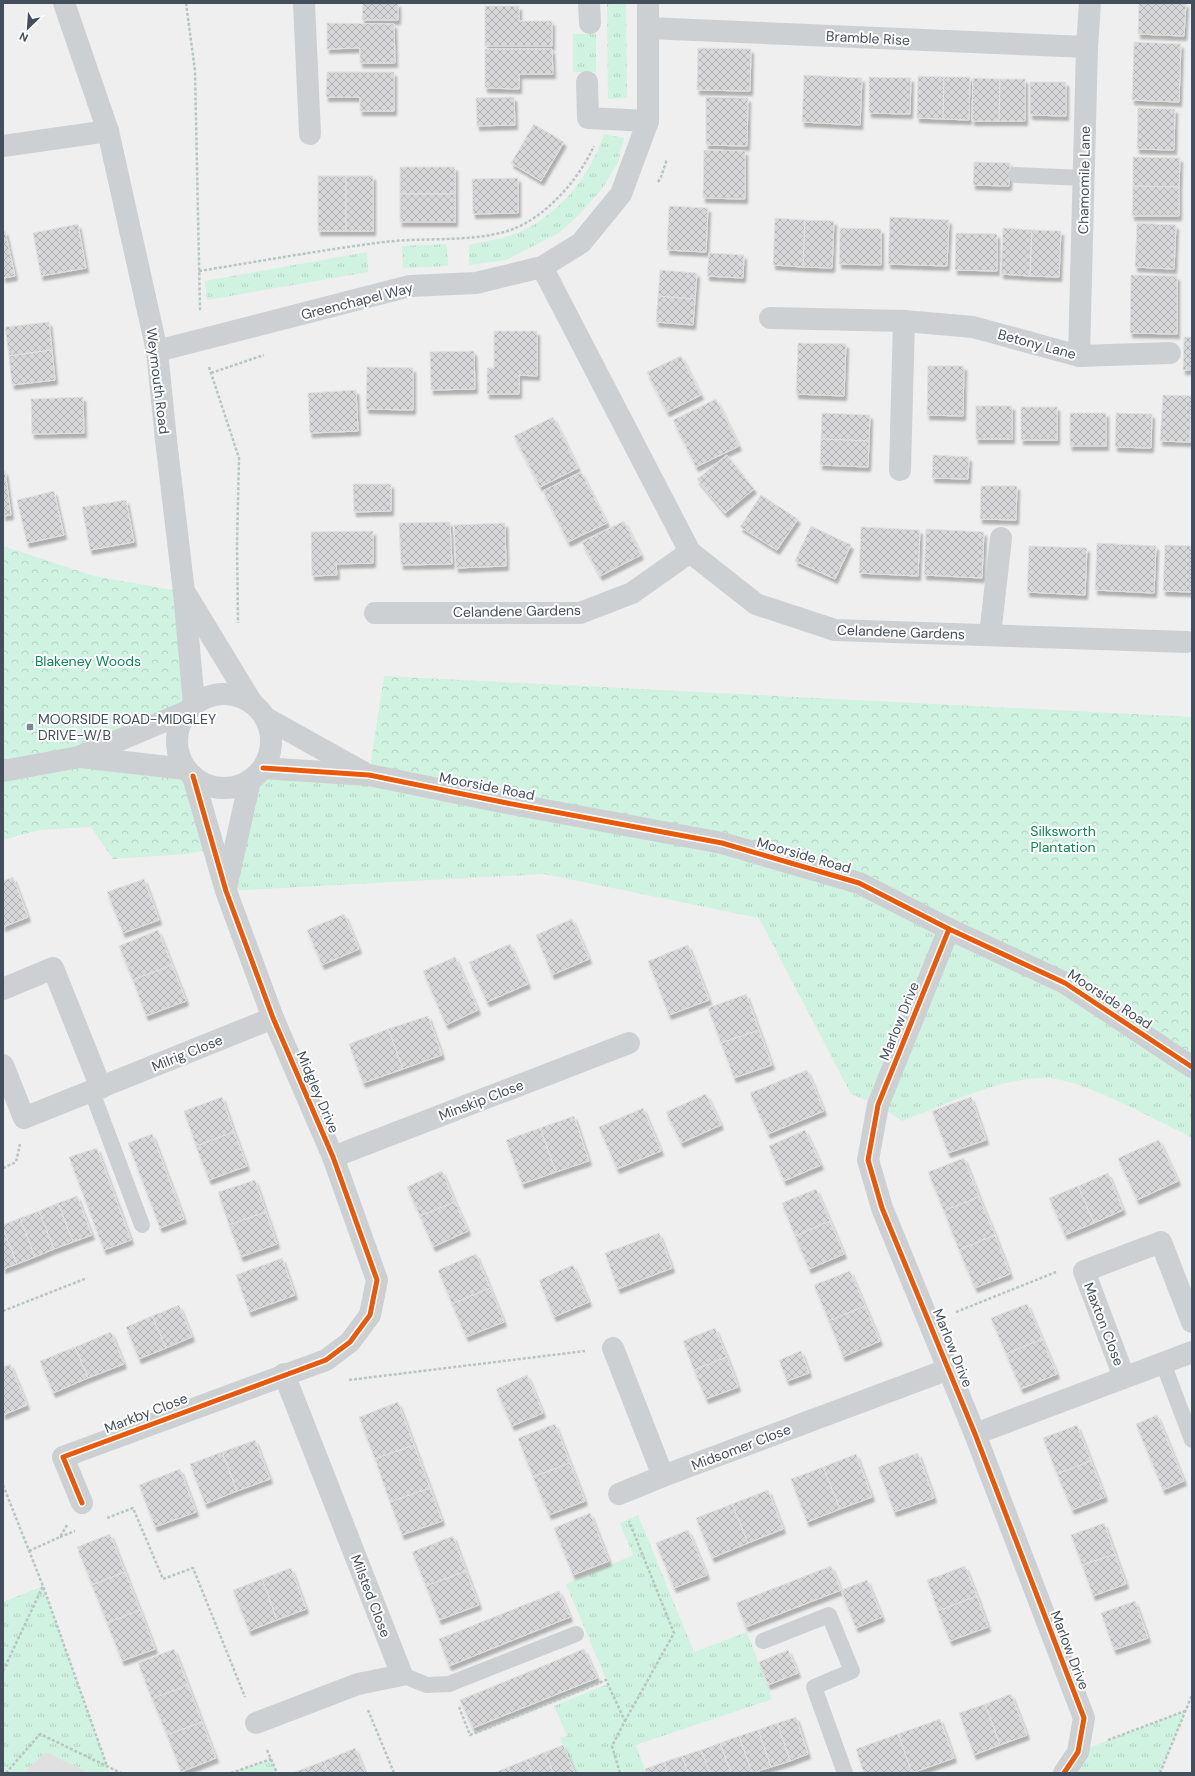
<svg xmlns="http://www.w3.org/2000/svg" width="1195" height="1776" font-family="'DM Sans',sans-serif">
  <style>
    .education { fill: #e1e0e1 }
    .grass { fill: url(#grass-tufts) }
    .forest { fill: url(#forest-crowns) }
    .building { fill: url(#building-cross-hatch); stroke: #e1e1e2; filter: url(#shadow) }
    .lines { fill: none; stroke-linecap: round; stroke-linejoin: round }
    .path { stroke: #b7c6c3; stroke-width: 2.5; stroke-dasharray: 3 2; stroke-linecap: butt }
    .service { stroke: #ccd0d3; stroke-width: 16 }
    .minor { stroke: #ccd0d3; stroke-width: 22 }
    .tertiary { stroke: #ccd0d3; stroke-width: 22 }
    .cycleway-casing { stroke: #fff; stroke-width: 8 }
    .cycleway { stroke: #e8590c; stroke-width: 5 }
    .poi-dot { fill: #808791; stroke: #fff; stroke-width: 1.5 }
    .labels { text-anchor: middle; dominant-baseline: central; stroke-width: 4; stroke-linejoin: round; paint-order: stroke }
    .street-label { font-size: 14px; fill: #444f5e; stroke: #fff }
    .park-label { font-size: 14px; fill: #0b8854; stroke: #fff }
    .poi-label { font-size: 14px; fill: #444f5e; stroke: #fff; text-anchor: start }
  </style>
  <defs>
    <pattern id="grass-tufts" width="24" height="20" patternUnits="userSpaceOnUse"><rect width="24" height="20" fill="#d0f2e0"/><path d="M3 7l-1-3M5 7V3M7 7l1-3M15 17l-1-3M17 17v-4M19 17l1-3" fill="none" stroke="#b4d1c3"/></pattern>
    <pattern id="forest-crowns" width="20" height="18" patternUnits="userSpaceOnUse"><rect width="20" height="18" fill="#d0f2e0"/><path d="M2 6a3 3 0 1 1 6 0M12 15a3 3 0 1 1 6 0" fill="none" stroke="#b4d1c3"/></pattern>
    <pattern id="building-cross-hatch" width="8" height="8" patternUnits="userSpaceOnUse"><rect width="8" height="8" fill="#d7d7d9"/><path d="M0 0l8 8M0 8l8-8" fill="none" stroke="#b0b1b3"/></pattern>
    <filter id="shadow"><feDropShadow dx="2.5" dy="4.5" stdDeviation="1" flood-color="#0004"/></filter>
  </defs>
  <rect width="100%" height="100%" fill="#f0efef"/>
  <polygon class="education" points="46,1752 89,1773 23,1773"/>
  <g class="grass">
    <polygon points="607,3 626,3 627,98 608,99"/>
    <rect x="573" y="34" width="23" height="38"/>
    <path d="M604,134l20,4 -6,24 -14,24 -23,27 -22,20 -53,27 -37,5v-20c19,-4 41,-7 59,-17 37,-20 63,-55 76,-94z"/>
    <polygon points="447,244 448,266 403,268 402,246"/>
    <polygon points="367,252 368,272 207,300 205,281"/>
    <path d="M263,768l106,7 490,108 90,46 243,138v72l-5,-4c-37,-17 -110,-60 -149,-57 -46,3 -93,27 -136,43l-24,-16 -27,-11 -92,-176 -215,-44 -318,17z"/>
    <polygon points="638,1515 694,1652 747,1632 772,1699 636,1745 646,1773 575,1773 560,1738 567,1736 554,1706 608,1684 566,1584 633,1555 620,1523"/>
    <polygon points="43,1586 107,1766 110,1773 89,1773 46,1752 23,1773 3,1773 3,1602"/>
    <polygon points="1185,1711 1160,1773 1064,1773 1078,1752"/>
    <polygon points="271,1759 277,1773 231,1773"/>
  </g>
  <g class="forest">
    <polygon points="3,546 94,576 184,592 194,704 80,756 186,769 214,849 186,854 113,859 91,827 39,830 3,840"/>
    <polygon points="384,676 1192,717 1192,1068 1065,983 859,883 369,775"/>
  </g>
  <g class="building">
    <polygon points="363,3 398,3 398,20 362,20"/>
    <polygon points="1139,3 1186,3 1184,36 1138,34"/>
    <polygon points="485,6 519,6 519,21 552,21 552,46 485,46"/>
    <polygon points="327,23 394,24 395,63 360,63 360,48 327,49"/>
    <polygon points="1134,42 1181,44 1179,102 1132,100"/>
    <polygon points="698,48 751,49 750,91 697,90"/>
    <polygon points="485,49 552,49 553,74 519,74 519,89 485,88"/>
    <polygon points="327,72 394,72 394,111 360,111 360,97 326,97"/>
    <polygon points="804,75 862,78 860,125 802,122"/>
    <polygon points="918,76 944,77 943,119 917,118"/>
    <polygon points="869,77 911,78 910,114 869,113"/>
    <polygon points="944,77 970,77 969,120 943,119"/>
    <polygon points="973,78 1000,79 999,121 972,121"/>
    <polygon points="1000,79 1025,79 1025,121 999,121"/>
    <polygon points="1030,82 1066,82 1066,116 1030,115"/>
    <polygon points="514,97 515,125 477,126 476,98"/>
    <polygon points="706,97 748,98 747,146 706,145"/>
    <polygon points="1138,108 1175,109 1174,150 1137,149"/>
    <polygon points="534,124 564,142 541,181 511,163"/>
    <polygon points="704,150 745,151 745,199 703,198"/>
    <polygon points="1133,157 1180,158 1179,187 1133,186"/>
    <polygon points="974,162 1010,163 1009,186 973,185"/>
    <rect x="400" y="167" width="55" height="27"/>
    <rect x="318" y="176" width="28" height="55"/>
    <rect x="346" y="176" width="27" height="55"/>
    <polygon points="518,178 518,213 473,214 472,179"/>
    <polygon points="1133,186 1179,187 1179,216 1132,216"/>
    <rect x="400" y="194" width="55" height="28"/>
    <polygon points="669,206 708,208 706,252 667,250"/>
    <polygon points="890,217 949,220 947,266 888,264"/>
    <polygon points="775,218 805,220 803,267 773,265"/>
    <polygon points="805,220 834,221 832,268 803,267"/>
    <polygon points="1137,223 1176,225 1174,269 1135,267"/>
    <polygon points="78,224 86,268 41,276 33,233"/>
    <polygon points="840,228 881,229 881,265 839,264"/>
    <polygon points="1003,228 1032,230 1030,276 1001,274"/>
    <polygon points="1032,230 1061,231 1059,277 1030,276"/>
    <polygon points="3,231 5,231 15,276 3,278"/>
    <polygon points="956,233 997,234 997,271 955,270"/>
    <polygon points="709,253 744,255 743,278 707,276"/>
    <polygon points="660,270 697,273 695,299 658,296"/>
    <polygon points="1131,275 1177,276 1177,334 1130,333"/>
    <polygon points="658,296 695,299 693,325 656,322"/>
    <polygon points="49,322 52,350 9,356 5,327"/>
    <polygon points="494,331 537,331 537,376 519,375 519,394 487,394 487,368 494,368"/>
    <polygon points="1184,337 1192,337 1192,370 1183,370"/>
    <polygon points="798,343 846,344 844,396 796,394"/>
    <polygon points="52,350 55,380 12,385 9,356"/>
    <polygon points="474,351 475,389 431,390 430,352"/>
    <polygon points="681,356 701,395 667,412 647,372"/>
    <polygon points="928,366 964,366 963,416 927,415"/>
    <polygon points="367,367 413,368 413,410 366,409"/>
    <polygon points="356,390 358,431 310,433 308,393"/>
    <polygon points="1163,395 1192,396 1190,442 1160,441"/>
    <polygon points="1192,396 1192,442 1190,442"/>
    <polygon points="83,397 84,433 32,434 31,399"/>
    <polygon points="716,399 739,446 696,467 673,420"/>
    <rect x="976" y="406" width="36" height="33"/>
    <rect x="1021" y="407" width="36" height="33"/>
    <polygon points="822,413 870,415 869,441 821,439"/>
    <rect x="1070" y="413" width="36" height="33"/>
    <polygon points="1116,413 1152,414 1151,448 1115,447"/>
    <polygon points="553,417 578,468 540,487 514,436"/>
    <polygon points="821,439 869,441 868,467 820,465"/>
    <polygon points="727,455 754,489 725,513 697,479"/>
    <polygon points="933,455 969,457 968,479 932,478"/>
    <polygon points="3,471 5,471 11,515 3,516"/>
    <polygon points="581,472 607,523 568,542 543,491"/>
    <polygon points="353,484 391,484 391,511 354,512"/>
    <polygon points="981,486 1017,486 1016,520 980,519"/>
    <polygon points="54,491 64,535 27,543 17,500"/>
    <polygon points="761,495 798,519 777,550 740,527"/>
    <polygon points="126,500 134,542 90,550 82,507"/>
    <polygon points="624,521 641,555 600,576 582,542"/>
    <polygon points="450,522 452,564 401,565 399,523"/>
    <polygon points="505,523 506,566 456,568 454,525"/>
    <polygon points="811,526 851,545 835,579 795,561"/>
    <polygon points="861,527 920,530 918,576 859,573"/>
    <polygon points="926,529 984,532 982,578 924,575"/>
    <polygon points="373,531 373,563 336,564 337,575 312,576 311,532"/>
    <polygon points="1097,543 1156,546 1154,593 1095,590"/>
    <polygon points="1165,545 1192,546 1192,592 1163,591"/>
    <polygon points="1029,546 1087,548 1085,595 1027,592"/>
    <polygon points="13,877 28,917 3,927 3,881"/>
    <polygon points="144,879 159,920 123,933 107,892"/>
    <polygon points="344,914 359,949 322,965 307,930"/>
    <polygon points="572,919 589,959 552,975 536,935"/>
    <polygon points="158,930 172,965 133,980 119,946"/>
    <polygon points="510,944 528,984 487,1002 469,962"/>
    <polygon points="688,945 709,1000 669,1015 648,961"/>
    <polygon points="455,957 478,1010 446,1025 423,971"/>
    <polygon points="172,965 186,1001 146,1016 133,980"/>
    <polygon points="746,994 759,1030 721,1043 708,1008"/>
    <polygon points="428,1016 442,1055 403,1069 388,1029"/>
    <polygon points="388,1029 403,1069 363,1083 349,1044"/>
    <polygon points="759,1030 772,1065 734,1078 721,1043"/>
    <polygon points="807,1070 824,1111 768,1134 750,1093"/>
    <polygon points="706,1094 721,1125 681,1143 666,1112"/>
    <polygon points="222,1097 234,1132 196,1146 184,1111"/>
    <polygon points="971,1097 986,1140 948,1153 932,1111"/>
    <polygon points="643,1108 661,1151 617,1169 599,1127"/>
    <polygon points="574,1116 589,1161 556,1172 540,1128"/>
    <polygon points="540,1128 556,1172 522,1184 506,1140"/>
    <polygon points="805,1130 821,1165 784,1181 769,1146"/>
    <polygon points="234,1132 247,1166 209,1180 196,1146"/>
    <polygon points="152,1134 184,1219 160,1228 128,1143"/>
    <polygon points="1159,1140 1178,1181 1137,1200 1118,1158"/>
    <polygon points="97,1148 131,1240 104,1250 69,1157"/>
    <polygon points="964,1158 979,1197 944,1211 928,1172"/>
    <polygon points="442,1171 455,1202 420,1216 407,1187"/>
    <polygon points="1108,1173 1123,1210 1094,1223 1078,1186"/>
    <polygon points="255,1180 266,1212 229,1225 218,1192"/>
    <polygon points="1078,1186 1094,1223 1065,1235 1049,1198"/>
    <polygon points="816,1189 830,1221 795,1236 782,1203"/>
    <polygon points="77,1196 92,1235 73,1242 58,1203"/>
    <polygon points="979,1197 995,1235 959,1250 944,1211"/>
    <polygon points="455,1202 468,1231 433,1247 420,1216"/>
    <polygon points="58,1203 73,1242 54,1249 39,1211"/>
    <polygon points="39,1211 54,1249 35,1257 20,1218"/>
    <polygon points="266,1212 277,1244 241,1257 229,1225"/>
    <polygon points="20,1218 35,1257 17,1264 3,1229 3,1225"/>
    <polygon points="830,1221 844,1254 809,1269 795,1236"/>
    <polygon points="3,1229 17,1264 3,1269"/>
    <polygon points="659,1233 672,1268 618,1289 605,1253"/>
    <polygon points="995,1235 1010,1274 975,1288 959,1250"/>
    <polygon points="476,1254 490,1288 452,1304 438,1270"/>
    <polygon points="282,1258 295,1295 249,1312 236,1275"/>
    <polygon points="573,1265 589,1302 554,1317 539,1280"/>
    <polygon points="850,1271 865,1306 829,1321 814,1285"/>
    <polygon points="490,1288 504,1322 466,1337 452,1304"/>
    <polygon points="1027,1304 1042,1339 1006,1354 991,1318"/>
    <polygon points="179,1305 192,1337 166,1348 152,1316"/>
    <polygon points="865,1306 880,1341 843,1357 829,1321"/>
    <polygon points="152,1316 166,1348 139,1359 126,1327"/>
    <polygon points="715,1328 727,1357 694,1370 683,1341"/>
    <polygon points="111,1332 124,1364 88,1378 75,1347"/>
    <polygon points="1042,1339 1057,1374 1021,1389 1006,1354"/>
    <polygon points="75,1347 88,1378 53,1393 40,1361"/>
    <polygon points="801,1351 809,1373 787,1381 779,1360"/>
    <polygon points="727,1357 738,1387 706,1399 694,1370"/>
    <polygon points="10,1364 27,1405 3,1415 3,1367"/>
    <polygon points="527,1375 543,1413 512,1426 496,1389"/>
    <polygon points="398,1402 414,1445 375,1459 359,1417"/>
    <polygon points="1157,1415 1184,1481 1163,1490 1136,1424"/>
    <polygon points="555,1424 570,1463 533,1477 518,1438"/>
    <polygon points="1077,1425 1091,1461 1057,1474 1043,1438"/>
    <polygon points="255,1440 270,1479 237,1491 222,1452"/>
    <polygon points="414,1445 430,1488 390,1502 375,1459"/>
    <polygon points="222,1452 237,1491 205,1504 190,1464"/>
    <polygon points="918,1453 934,1498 894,1512 878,1467"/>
    <polygon points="856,1454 872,1497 840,1509 823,1467"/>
    <polygon points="1091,1461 1105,1497 1072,1510 1057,1474"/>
    <polygon points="570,1463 585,1501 549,1515 533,1477"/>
    <polygon points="823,1467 840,1509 807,1522 791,1479"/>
    <polygon points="180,1469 196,1512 155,1527 139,1485"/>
    <polygon points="430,1488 442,1521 402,1535 390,1502"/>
    <polygon points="768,1490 783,1529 748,1543 732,1504"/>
    <polygon points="732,1504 748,1543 712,1558 696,1518"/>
    <polygon points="590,1513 609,1561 573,1575 554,1528"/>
    <polygon points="1104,1523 1115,1554 1082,1565 1071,1535"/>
    <polygon points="688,1530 707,1575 674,1588 656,1543"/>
    <polygon points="110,1534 125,1572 92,1585 77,1547"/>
    <polygon points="453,1536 466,1571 426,1586 412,1552"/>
    <polygon points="1115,1554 1126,1584 1093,1596 1082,1565"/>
    <polygon points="831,1566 841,1590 746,1627 736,1603"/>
    <polygon points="965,1566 977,1596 938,1611 927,1580"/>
    <polygon points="291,1568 306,1609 277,1620 262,1579"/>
    <polygon points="466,1571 479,1605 439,1620 426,1586"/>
    <polygon points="125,1572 140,1610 107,1623 92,1585"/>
    <polygon points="262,1579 277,1620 249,1631 233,1590"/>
    <polygon points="867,1580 882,1617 856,1628 841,1590"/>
    <polygon points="559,1591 570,1617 449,1666 439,1639"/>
    <polygon points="977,1596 988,1627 950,1641 938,1611"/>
    <polygon points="1135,1601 1148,1638 1114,1650 1101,1613"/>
    <polygon points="140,1610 155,1649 122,1661 107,1623"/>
    <polygon points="174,1649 188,1685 152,1699 138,1663"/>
    <polygon points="584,1649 597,1678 473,1728 460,1700"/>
    <polygon points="788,1650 798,1673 768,1685 759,1662"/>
    <polygon points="188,1685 202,1722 167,1735 152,1699"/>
    <polygon points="1011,1694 1027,1735 1000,1745 985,1704"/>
    <polygon points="985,1704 1000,1745 974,1755 959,1713"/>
    <polygon points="796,1717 808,1754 790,1761 777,1723"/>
    <polygon points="940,1719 954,1758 912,1773 898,1734"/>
    <polygon points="202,1722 216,1758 181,1772 167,1735"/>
    <polygon points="777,1723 790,1761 771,1767 758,1730"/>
    <polygon points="758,1730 771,1767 752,1773 739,1736"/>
    <polygon points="898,1734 912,1773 864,1773 856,1749"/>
    <polygon points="739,1736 752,1773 731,1773 720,1743"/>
    <polygon points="720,1743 731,1773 710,1773 701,1750"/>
    <polygon points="563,1745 575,1773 553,1773 545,1752"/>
    <polygon points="355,1748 365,1773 328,1773 324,1761"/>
    <polygon points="701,1750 710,1773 688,1773 682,1756"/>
    <polygon points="545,1752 553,1773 532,1773 526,1760"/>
    <polygon points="682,1756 688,1773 667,1773 664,1762"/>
    <polygon points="526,1760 532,1773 511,1773 508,1767"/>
    <polygon points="324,1761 328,1773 292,1773"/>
    <polygon points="664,1762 667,1773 646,1773 645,1769"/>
    <polygon points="508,1767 511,1773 494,1773"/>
  </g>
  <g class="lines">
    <g class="path">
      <polyline points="186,3 195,71 200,311"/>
      <polyline points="658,182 661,177 667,159"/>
      <path d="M199,271c62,-10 123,-21 185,-29 39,-5 93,1 129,-13 34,-13 66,-50 81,-83"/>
      <polyline points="209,367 239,458 237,544 238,623"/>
      <polyline points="211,373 264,355"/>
      <polyline points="3,1168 16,1162 20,1144"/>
      <polyline points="3,1311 87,1278"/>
      <polyline points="956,1312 1056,1272"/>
      <polyline points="349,1380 585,1351"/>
      <polyline points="3,1485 43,1586 107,1766"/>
      <polyline points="107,1518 133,1508 163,1579 193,1568 245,1697"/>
      <polyline points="60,1537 75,1531"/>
      <polyline points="29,1551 60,1537 67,1525"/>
      <polyline points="3,1671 43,1586"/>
      <polyline points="459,1707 470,1735 606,1680 625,1721 612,1746 620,1773"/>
      <polyline points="368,1710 394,1773"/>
      <polyline points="625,1721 674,1633 629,1521"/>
      <polyline points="1108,1740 1185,1711"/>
      <polyline points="267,1750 277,1773"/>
      <polyline points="6,1773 40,1734 121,1773"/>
      <polyline points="231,1773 271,1759"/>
      <polyline points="1160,1773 1192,1695"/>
    </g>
    <g class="service">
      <polyline points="1016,175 1084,178"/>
      <polyline points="92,1092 142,1225"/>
      <polyline points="1163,1363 1192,1440"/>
      <polyline points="763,1641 829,1615 852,1671 814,1687 845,1773"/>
      <polyline points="402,1675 427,1685 449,1684 576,1634"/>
    </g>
    <g class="minor">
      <polyline points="304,3 310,134"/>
      <polyline points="589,3 590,23"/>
      <polyline points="648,28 1087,47"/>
      <polyline points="587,82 588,118 648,121"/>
      <polyline points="3,146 108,131"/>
      <polyline points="770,318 904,321 973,327 1079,356 1170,353"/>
      <polyline points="157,351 410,286 476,283 542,267 581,243 621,194 648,121 648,3"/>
      <polyline points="1079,356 1087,47 1090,3"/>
      <polyline points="900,470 904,321"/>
      <polyline points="690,552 756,604 835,630 1187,642"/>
      <polyline points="375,613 580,613 632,593 690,552 542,267"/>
      <polyline points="990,635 1001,538"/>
      <polyline points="226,888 250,780"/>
      <polyline points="949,929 878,1105 868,1160 882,1208 975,1434 1084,1718 1078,1752 1064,1773"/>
      <polyline points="3,989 53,968 101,1088"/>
      <polyline points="3,1065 24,1118 273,1018"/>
      <polyline points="333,1157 629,1043"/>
      <polyline points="613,1348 663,1476 949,1369"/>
      <polyline points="1124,1377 1084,1271 1161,1242 1192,1322"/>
      <polyline points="975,1434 1192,1352"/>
      <polyline points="619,1494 663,1476"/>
      <polyline points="82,1503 63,1457 326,1360 350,1342 370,1315 377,1280 333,1157 273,1018 226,891 193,776"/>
      <polyline points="256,1723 358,1684 402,1675 284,1374"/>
    </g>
    <g class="tertiary">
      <polyline points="64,3 108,131 157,351 166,440 184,592 194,704"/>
      <polyline points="187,596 252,703"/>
      <circle cx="224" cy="741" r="47"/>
      <polyline points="266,718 363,772"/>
      <polyline points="80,757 186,769"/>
      <polyline points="263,768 369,775 507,803 722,843 859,883 949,929 1065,983 1192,1067"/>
      <polyline points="3,771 79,757 186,712"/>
    </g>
    <g class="cycleway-casing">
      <g id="cycleway">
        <polyline points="263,768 369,775 507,803 722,843 859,883 949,929 1065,983 1192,1067"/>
        <polyline points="949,929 878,1105 868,1160 882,1208 975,1434 1084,1718 1078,1752 1064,1773"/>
        <polyline points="82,1503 63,1457 326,1360 350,1342 370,1315 377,1280 333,1157 273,1018 226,891 193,776"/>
      </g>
    </g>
    <use href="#cycleway" class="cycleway"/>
  </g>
  <rect class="poi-dot" x="26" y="723" width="8" height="8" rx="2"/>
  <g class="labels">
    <g class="street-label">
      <text transform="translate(868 38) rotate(3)">Bramble Rise</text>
      <text transform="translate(1084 180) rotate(-89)">Chamomile Lane</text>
      <text transform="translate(357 301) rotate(-14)">Greenchapel Way</text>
      <text transform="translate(1037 344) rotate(15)">Betony Lane</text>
      <text transform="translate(158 381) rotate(83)">Weymouth Road</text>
      <text transform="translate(517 611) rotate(-1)">Celandene Gardens</text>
      <text transform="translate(901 632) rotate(2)">Celandene Gardens</text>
      <text transform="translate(487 786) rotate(11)">Moorside Road</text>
      <text transform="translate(804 855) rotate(16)">Moorside Road</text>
      <text transform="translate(1110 999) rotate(33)">Moorside Road</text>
      <text transform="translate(899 1021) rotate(-68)">Marlow Drive</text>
      <text transform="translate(187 1053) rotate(-22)">Milrig Close</text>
      <text transform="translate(318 1092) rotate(67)">Midgley Drive</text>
      <text transform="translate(481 1100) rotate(-21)">Minskip Close</text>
      <text transform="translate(1104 1324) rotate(69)">Maxton Close</text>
      <text transform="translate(953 1348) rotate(68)">Marlow Drive</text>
      <text transform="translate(146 1413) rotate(-21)">Markby Close</text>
      <text transform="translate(741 1447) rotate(-21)">Midsomer Close</text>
      <text transform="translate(371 1596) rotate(69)">Milsted Close</text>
      <text transform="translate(1070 1650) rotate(69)">Marlow Drive</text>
    </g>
    <g class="park-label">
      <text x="88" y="661">Blakeney Woods</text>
      <text x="1063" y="831">Silksworth<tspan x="1063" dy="16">Plantation</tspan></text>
    </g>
    <g class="poi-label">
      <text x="38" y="719">MOORSIDE ROAD-MIDGLEY<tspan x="38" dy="16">DRIVE-W/B</tspan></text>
    </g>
  </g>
  <rect width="1195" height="1776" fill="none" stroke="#444f5e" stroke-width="8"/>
  <g transform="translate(28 28) rotate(205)" stroke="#ffffff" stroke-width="3" paint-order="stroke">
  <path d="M0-3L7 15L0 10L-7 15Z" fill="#444f5e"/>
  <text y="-6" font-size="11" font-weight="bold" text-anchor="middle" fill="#444f5e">N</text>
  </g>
</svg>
